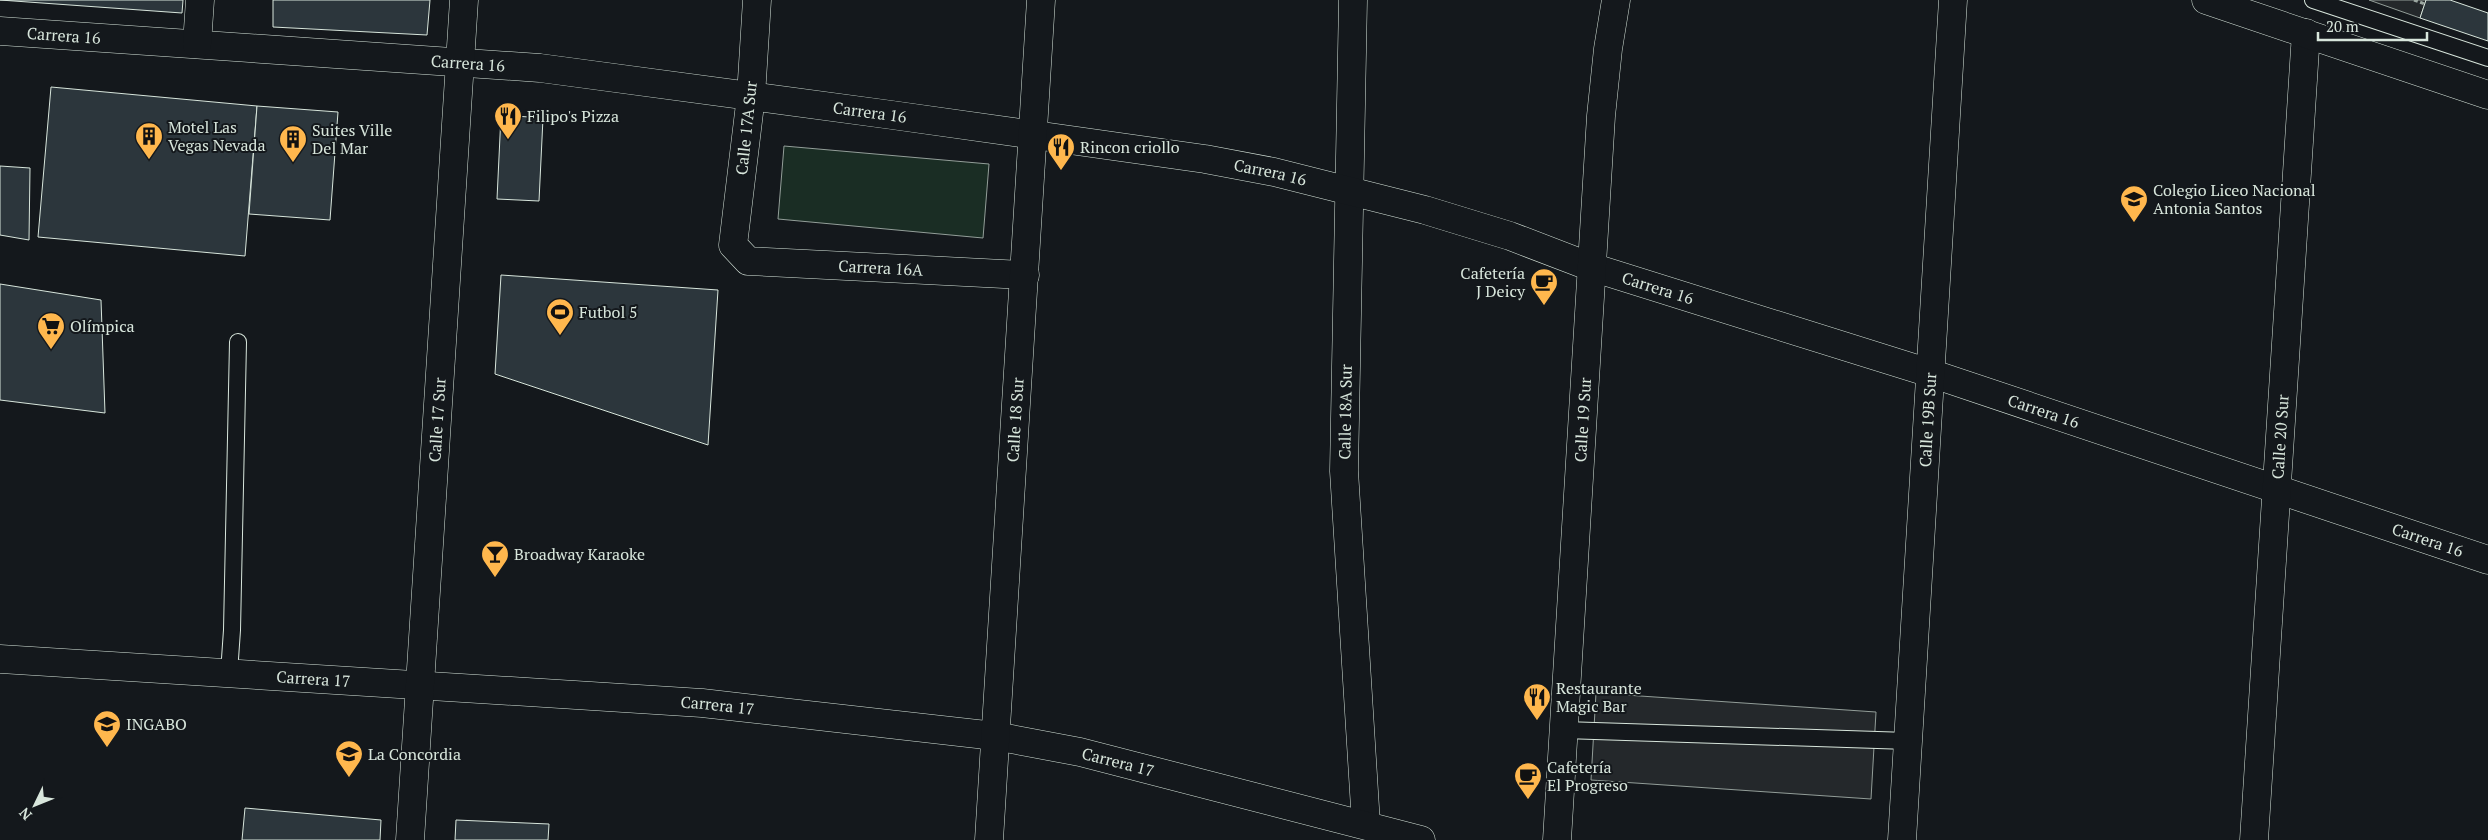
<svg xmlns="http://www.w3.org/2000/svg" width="2488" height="840" font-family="'PT Serif',serif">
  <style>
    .green { fill: #1a2d24; stroke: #939e99 }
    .parking { fill: #24282b; stroke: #939e99 }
    .building { fill: #2c363c; stroke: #d8e6dc }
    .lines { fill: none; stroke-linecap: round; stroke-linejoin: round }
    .lane-casing { stroke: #d8e6dc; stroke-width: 18 }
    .street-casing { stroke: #d8e6dc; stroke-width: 29 }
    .secondary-casing { stroke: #d8e6dc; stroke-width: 29 }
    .primary-casing { stroke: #d8e6dc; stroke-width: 29 }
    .path { stroke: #9da8a2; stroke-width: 3; stroke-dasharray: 4 2.5; stroke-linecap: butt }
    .lane { stroke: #14181c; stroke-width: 16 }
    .street { stroke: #14181c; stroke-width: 28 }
    .secondary { stroke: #14181c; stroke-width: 28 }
    .primary { stroke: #14181c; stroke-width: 28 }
    .labels { text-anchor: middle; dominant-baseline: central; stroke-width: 4; stroke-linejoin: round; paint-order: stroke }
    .street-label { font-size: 16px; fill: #d8e6dc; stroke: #14181c }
    .poi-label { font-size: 16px; fill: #d8e6dc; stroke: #14181c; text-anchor: start }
  </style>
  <rect width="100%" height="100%" fill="#14181c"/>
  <polygon class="green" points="784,146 989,164 983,238 778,219"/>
  <g class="parking">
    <polygon points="2369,0 2426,0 2420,18"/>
    <polygon points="1596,693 1876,712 1871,799 1591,780"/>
  </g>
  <g class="building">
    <polygon points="0,0 183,0 182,13"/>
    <polygon points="273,0 430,0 427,35 273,27"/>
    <polygon points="2426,0 2450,0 2488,13 2488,41 2420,18"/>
    <polygon points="51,87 257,106 245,256 38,237"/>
    <polygon points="257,106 338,112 330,220 249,214"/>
    <polygon points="501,115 543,118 539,201 497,199"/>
    <polygon points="0,166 30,168 29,240 0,235"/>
    <polygon points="501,275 718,290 708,445 495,374"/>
    <polygon points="0,284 101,300 105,413 0,400"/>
    <polygon points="245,808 381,820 380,840 242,840"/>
    <polygon points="456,820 549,824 548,840 455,840"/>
  </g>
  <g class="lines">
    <g class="lane-casing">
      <g id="lane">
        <polyline points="2313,0 2488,58"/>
        <polyline points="229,673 232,630 238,342"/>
        <polyline points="1564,730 1908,741"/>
      </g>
    </g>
    <g class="street-casing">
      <g id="street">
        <path id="s1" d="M757,0l-6,96 -18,149 15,16 277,14"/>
        <polyline points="1353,0 1344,471 1366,824"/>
        <path id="s2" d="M0,31l540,37 352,47 313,44 69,13 151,38 85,26 81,31 339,106 558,187"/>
        <polyline points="197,44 200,0"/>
        <path id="s3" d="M0,659l702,44 293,33 85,16 341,88"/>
        <path id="s4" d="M989,840l52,-840"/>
        <path id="s5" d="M1902,840l51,-840"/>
        <path id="s6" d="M2254,840l52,-807"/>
      </g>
    </g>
    <g class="secondary-casing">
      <g id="secondary">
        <path id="s7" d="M410,840l54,-840"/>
        <path id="s8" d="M1557,840l44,-724 7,-67 8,-49"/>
      </g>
    </g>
    <g class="primary-casing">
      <polyline id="primary" points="2206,0 2488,95"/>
    </g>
    <polyline class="path" points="2414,0 2425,4"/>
    <use href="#lane" class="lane"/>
    <use href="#street" class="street"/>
    <use href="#secondary" class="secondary"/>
    <use href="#primary" class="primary"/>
  </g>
  <defs>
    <g id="restaurant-pin" transform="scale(1.4375)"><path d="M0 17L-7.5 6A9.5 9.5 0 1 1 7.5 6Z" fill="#ffb74d" stroke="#14181c"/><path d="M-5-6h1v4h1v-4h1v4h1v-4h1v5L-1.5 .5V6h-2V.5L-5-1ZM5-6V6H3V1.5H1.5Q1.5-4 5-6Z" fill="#111"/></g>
    <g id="building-pin" transform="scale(1.4375)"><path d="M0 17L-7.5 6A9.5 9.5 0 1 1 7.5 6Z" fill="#ffb74d" stroke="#14181c"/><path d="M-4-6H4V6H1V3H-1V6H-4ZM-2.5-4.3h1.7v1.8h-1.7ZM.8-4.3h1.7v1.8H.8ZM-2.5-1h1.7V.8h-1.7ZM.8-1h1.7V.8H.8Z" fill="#111"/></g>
    <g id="school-pin" transform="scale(1.4375)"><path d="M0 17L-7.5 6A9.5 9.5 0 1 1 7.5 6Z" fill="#ffb74d" stroke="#14181c"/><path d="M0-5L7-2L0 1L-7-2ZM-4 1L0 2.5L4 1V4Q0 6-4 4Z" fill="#111"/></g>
    <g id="cafe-pin" transform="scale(1.4375)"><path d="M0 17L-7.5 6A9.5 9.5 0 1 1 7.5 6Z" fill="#ffb74d" stroke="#14181c"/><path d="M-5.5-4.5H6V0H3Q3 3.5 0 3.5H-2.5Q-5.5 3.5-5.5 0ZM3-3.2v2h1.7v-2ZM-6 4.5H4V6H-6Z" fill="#111"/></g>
    <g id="stadium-pin" transform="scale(1.4375)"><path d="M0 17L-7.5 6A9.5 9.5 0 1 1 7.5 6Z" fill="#ffb74d" stroke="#14181c"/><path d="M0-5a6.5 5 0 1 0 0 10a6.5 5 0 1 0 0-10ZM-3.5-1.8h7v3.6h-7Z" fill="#111"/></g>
    <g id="supermarket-pin" transform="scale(1.4375)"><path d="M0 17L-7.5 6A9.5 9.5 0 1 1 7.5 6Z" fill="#ffb74d" stroke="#14181c"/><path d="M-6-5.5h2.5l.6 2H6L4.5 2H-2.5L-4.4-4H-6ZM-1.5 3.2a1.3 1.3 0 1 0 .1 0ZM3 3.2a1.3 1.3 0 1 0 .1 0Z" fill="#111"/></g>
    <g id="bar-pin" transform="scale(1.4375)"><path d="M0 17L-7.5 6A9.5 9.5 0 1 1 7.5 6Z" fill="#ffb74d" stroke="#14181c"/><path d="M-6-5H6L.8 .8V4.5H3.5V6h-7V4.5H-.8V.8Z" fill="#111"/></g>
    <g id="university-pin" transform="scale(1.4375)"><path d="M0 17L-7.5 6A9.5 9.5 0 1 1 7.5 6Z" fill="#ffb74d" stroke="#14181c"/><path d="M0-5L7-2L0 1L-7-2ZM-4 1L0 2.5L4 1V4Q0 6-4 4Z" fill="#111"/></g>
  </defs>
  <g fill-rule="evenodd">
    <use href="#restaurant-pin" x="508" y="116"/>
    <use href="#building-pin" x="149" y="136"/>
    <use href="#building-pin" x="293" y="139"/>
    <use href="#restaurant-pin" x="1061" y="147"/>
    <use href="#school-pin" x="2134" y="199"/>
    <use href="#cafe-pin" x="1544" y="282"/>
    <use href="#stadium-pin" x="560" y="312"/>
    <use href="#supermarket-pin" x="51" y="326"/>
    <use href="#bar-pin" x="495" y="554"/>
    <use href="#restaurant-pin" x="1537" y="697"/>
    <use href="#university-pin" x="107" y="724"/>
    <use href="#university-pin" x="349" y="754"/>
    <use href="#cafe-pin" x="1528" y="776"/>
  </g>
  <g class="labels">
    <g class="street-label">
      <text stroke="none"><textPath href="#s2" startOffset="64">Carrera 16</textPath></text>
      <text stroke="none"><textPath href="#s2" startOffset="469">Carrera 16</textPath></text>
      <text stroke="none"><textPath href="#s2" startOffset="874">Carrera 16</textPath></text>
      <text transform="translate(746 128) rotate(-84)">Calle 17A Sur</text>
      <text stroke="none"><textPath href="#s2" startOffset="1279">Carrera 16</textPath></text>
      <text stroke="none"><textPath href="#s1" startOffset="401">Carrera 16A</textPath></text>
      <text stroke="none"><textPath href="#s2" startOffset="1684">Carrera 16</textPath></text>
      <text stroke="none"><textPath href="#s2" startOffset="2089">Carrera 16</textPath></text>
      <text transform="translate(1345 412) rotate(-89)">Calle 18A Sur</text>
      <text stroke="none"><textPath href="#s7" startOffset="421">Calle 17 Sur</textPath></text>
      <text stroke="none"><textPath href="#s4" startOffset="421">Calle 18 Sur</textPath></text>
      <text stroke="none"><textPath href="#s8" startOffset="421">Calle 19 Sur</textPath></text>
      <text stroke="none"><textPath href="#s5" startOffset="421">Calle 19B Sur</textPath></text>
      <text stroke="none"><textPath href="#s6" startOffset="404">Calle 20 Sur</textPath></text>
      <text stroke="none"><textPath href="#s2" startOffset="2494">Carrera 16</textPath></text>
      <text stroke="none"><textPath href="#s3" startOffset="314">Carrera 17</textPath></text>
      <text stroke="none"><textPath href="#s3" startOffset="719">Carrera 17</textPath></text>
      <text stroke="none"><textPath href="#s3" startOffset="1124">Carrera 17</textPath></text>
    </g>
    <g class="poi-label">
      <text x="527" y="116">Filipo's Pizza</text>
      <text x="168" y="127">Motel Las<tspan x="168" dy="18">Vegas Nevada</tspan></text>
      <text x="312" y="130">Suites Ville<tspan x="312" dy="18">Del Mar</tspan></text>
      <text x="1080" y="147">Rincon criollo</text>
      <text x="2153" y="190">Colegio Liceo Nacional<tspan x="2153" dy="18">Antonia Santos</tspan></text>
      <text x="1525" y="273" text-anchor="end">Cafetería<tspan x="1525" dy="18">J Deicy</tspan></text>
      <text x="579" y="312">Futbol 5</text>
      <text x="70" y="326">Olímpica</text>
      <text x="514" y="554">Broadway Karaoke</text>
      <text x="1556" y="688">Restaurante<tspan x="1556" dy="18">Magic Bar</tspan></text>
      <text x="126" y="724">INGABO</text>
      <text x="368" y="754">La Concordia</text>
      <text x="1547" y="767">Cafetería<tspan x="1547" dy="18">El Progreso</tspan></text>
    </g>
  </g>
  <g transform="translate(35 805) rotate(227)" stroke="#14181c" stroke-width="4" paint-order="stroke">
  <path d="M0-4L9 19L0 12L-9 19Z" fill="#d8e6dc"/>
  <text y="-8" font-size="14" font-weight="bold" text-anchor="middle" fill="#d8e6dc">N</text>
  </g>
  <path d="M2318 32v8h109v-8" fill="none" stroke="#d8e6dc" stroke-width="2.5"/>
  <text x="2326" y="32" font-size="15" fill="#d8e6dc" stroke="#14181c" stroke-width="4" paint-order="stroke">20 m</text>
</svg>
